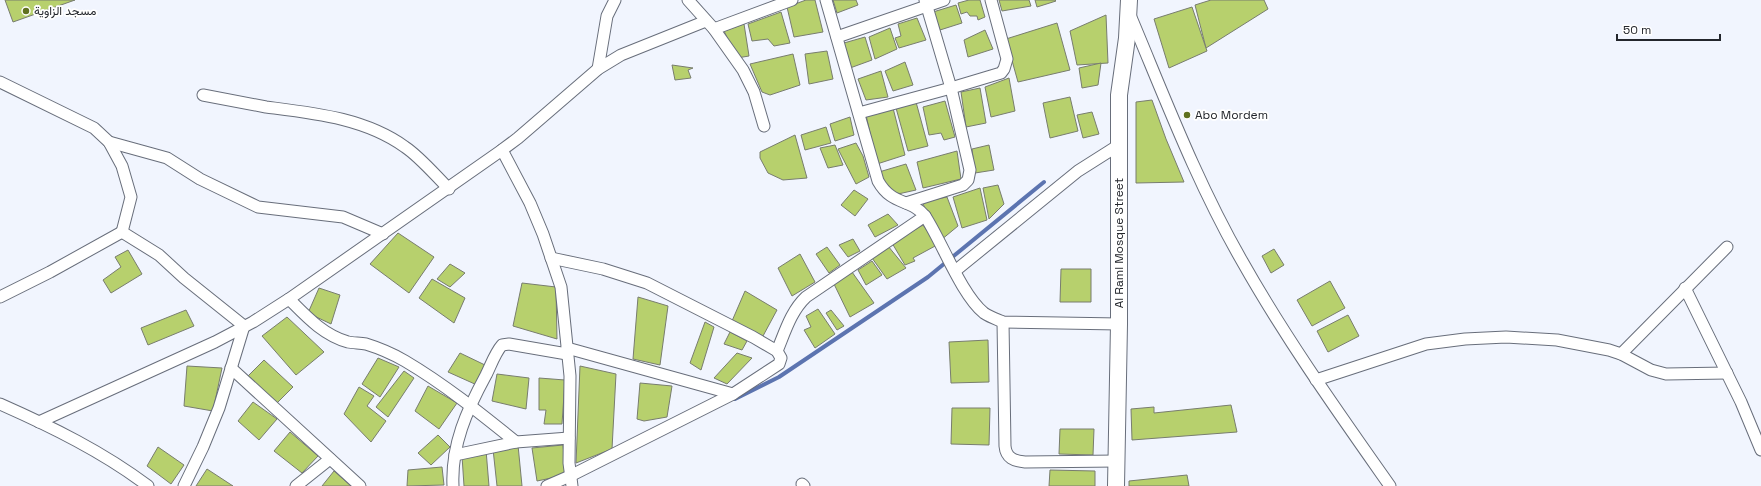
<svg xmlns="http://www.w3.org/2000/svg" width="1761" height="486" font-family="'Space Grotesk',Vazirmatn,sans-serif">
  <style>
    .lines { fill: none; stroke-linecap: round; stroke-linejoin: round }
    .stream { stroke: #5c74b0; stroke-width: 4 }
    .building { fill: #b7d06d; stroke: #787d6e }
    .street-casing { stroke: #686e7b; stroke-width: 13 }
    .secondary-casing { stroke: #686e7b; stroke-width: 18 }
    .street { stroke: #fff; stroke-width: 11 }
    .secondary { stroke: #fff; stroke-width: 16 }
    .poi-dot { fill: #5f711f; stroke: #fff; stroke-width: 1.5 }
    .labels { text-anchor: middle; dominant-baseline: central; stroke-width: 3.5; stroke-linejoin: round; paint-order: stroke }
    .poi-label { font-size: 12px; fill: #23262c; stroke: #fff; text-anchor: start }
    .street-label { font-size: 12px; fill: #23262c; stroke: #fff }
  </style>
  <rect width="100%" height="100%" fill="#f1f5fe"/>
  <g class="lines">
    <polyline class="stream" points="735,399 779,377 928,277 1044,182"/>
  </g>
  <g class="building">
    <polygon points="5,0 75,0 13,22"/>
    <polygon points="806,0 815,0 823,32 794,37 787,7"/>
    <polygon points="833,0 856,0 858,5 837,13"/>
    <polygon points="969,0 980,0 985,17 978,20 977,16 970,16 967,12 961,14 958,3"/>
    <polygon points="999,0 1029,0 1031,6 1002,11"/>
    <polygon points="1035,0 1055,0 1056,1 1037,7"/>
    <polygon points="1211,0 1264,0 1268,9 1206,48 1195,5"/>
    <polygon points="956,5 962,23 940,30 933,12"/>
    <polygon points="1192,7 1207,51 1169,68 1154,19"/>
    <polygon points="781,12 790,43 774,46 768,39 752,41 748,24"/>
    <polygon points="1106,15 1108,63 1077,65 1070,31"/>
    <polygon points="917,18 926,40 899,48 895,38 901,36 898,24"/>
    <polygon points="1057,23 1070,70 1018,82 1006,39"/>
    <polygon points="744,24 749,56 737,58 724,31"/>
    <polygon points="890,28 897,49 875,59 869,37"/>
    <polygon points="985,30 993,49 968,57 964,40"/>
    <polygon points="865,37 872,60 850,68 844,43"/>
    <polygon points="827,51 833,79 809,84 805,54"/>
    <polygon points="793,54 800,85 770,95 762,92 750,64"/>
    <polygon points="905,62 913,85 893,91 885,71"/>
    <polygon points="1101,63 1098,85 1082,88 1079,68"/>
    <polygon points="672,65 693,68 688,70 691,78 675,80"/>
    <polygon points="881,71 888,97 866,100 858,79"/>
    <polygon points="1009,78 1015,111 991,117 985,87"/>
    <polygon points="980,88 986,123 966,127 961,92"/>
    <polygon points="1070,97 1078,131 1050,138 1043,103"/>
    <polygon points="1152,100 1166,139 1184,182 1136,183 1136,102"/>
    <polygon points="945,101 955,137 944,140 941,133 929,135 923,107"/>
    <polygon points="916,102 928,146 908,151 896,108"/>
    <polygon points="893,108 905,155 877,164 866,115"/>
    <polygon points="1092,112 1099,134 1083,138 1077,115"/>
    <polygon points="850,117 854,135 835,141 830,124"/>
    <polygon points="826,127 831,143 805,150 801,135"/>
    <polygon points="795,135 807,178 783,180 768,173 760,158 760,152"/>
    <polygon points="856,143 863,156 869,177 856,184 838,149"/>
    <polygon points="835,145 843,165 828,168 820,148"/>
    <polygon points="989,145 994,170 975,173 972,149"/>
    <polygon points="957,151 961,179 923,188 917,162"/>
    <polygon points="906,164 916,190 898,194 886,188 879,172"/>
    <polygon points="998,185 1004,204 989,219 983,188"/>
    <polygon points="980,188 987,220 962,228 953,197"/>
    <polygon points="854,190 868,199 855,216 841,205"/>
    <polygon points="947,197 958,226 941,240 922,202"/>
    <polygon points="888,214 898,225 875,237 868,225"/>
    <polygon points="923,225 937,245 913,258 915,261 905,265 892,243"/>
    <polygon points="398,233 434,257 409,293 370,264"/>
    <polygon points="853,239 860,251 848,257 839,245"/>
    <polygon points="888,246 906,268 887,279 872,258"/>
    <polygon points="827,247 840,265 829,273 816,254"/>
    <polygon points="1274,249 1284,265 1271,273 1262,256"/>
    <polygon points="128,250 142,274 111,293 103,280 121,267 115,257"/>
    <polygon points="800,254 815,282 792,296 778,268"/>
    <polygon points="872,261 882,275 866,285 858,270"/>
    <polygon points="450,264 465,273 450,287 437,279"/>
    <polygon points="1061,269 1091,269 1091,302 1060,302"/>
    <polygon points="852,272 874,303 850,317 834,284"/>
    <polygon points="432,279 465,298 454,323 419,298"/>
    <polygon points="1330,281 1345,308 1312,326 1297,300"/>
    <polygon points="522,283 556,287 557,339 513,326"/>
    <polygon points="319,288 340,295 331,324 308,313"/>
    <polygon points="745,291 777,310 763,336 732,321"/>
    <polygon points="638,297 668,306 660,365 633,359"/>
    <polygon points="818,309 835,334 815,348 804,330 811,327 806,316"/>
    <polygon points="186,310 194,326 148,345 141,328"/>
    <polygon points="831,310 844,326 837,330 826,313"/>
    <polygon points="1348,315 1359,336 1328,352 1317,331"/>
    <polygon points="287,317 324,352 296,375 262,336"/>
    <polygon points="705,322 714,327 701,370 690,363"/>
    <polygon points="730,332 747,341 742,350 724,344"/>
    <polygon points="988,340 989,382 951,383 949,342"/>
    <polygon points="460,353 485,365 477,385 448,372"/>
    <polygon points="737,353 752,358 727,384 714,378"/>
    <polygon points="378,358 399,367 380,397 362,384"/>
    <polygon points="264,360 293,387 276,404 246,378"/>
    <polygon points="187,366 222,368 213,411 184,406"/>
    <polygon points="580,366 616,374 612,449 576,463"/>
    <polygon points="404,371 414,378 388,417 376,407"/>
    <polygon points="497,374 529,378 526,409 492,401"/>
    <polygon points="539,378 565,380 562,424 544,424 546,410 539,410"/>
    <polygon points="640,383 672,386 667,417 644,421 637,419"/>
    <polygon points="428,386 457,403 439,429 415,411"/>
    <polygon points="359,387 374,396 367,406 386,421 371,442 344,414"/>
    <polygon points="253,402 277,419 259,440 238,421"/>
    <polygon points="1231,405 1237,432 1132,440 1131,409 1154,407 1154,413"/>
    <polygon points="952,408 990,408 989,445 951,444"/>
    <polygon points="1060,429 1094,429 1093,455 1059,454"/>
    <polygon points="290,432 318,456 302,473 274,451"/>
    <polygon points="438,435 450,447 431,465 418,453"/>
    <polygon points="518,445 522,486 497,486 493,449"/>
    <polygon points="563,445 566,475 537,481 532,448"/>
    <polygon points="158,447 184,465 171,484 147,466"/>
    <polygon points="486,450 489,486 464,486 462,456"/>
    <polygon points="442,467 444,485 407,486 408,470"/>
    <polygon points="207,469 233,486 196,486"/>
    <polygon points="1050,470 1095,471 1095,486 1049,486"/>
    <polygon points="334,471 351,486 322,486"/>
    <polygon points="1187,475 1189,486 1129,486 1129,481"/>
  </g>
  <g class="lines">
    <g class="street-casing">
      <g id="street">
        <polyline points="688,0 714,29 743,70 754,92 764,126"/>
        <path d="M826,0l52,181c14,25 32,17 47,35 17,26 36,78 59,97 6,4 12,6 19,9l116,2"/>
        <path d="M1130,15c35,83 67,168 112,246 44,78 96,151 148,225"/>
        <polyline points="714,29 792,0"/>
        <polyline points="837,37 944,0"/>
        <polyline points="598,69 607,16 615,0"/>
        <polyline points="0,82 94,128 109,142 122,166 131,197 122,232 159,255 184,278 244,326 219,408 203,447 184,486"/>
        <path d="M203,95c21,4 42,8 63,12 47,6 99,11 139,40 15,10 30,28 44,42"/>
        <polyline points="859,113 951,88 1001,73 1004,69 1007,59 991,0"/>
        <polyline points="109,142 167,158 200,179 258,207 343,217 383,234"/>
        <polyline points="502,150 530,203 543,234 561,287 570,376 569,463 572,486"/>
        <polyline points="906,203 963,185 968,180 970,170 951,88 925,0"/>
        <polyline points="955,271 1078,171 1119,145"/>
        <polyline points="1685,288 1741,402 1761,450"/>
        <polyline points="0,297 50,272 122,232"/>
        <path d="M289,299c17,17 34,36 59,43 5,1 12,1 18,2 13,4 27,10 39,17 39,23 75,52 111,81"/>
        <path d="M1003,322l2,124c1,12 9,15 20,16l92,-1"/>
        <polyline points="567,348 733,394"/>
        <path d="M777,351c8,-19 14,-40 29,-54l119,-81"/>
        <polyline points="1621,354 1727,247"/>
        <polyline points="231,368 360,486"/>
        <polyline points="1316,380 1426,344 1465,339 1506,337 1557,340 1609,350 1621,354 1651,370 1666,374 1727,373"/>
        <path d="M0,404c52,23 103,48 148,82"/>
        <polyline points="39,422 215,342 253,322 289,299 502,150 518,138 598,69 621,55 706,21"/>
        <polyline points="455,455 516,442 569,438"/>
        <polyline points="802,484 804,486"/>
        <polyline points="296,486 330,459"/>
        <path d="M453,486c-2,-41 14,-76 33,-111 5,-10 9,-22 16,-30l7,-1 58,10"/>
        <polyline points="547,486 570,476 733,394 779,364 781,358 777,351 753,337 647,283 603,269 551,258"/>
      </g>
    </g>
    <g class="secondary-casing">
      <polyline id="secondary" points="1116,486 1119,324 1119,95 1127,38 1129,0"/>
    </g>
    <use href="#street" class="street"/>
    <use href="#secondary" class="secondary"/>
  </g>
  <g class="poi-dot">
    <circle cx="26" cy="11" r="4"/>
    <circle cx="1187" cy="115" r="4"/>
  </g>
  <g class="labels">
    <g class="poi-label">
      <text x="34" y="11">مسجد الزاوية</text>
      <text x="1195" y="115">Abo Mordem</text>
    </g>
    <g class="street-label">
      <text transform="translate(1119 243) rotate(-90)">Al Raml Mosque Street</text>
    </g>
  </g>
  <path d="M1617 34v6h103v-6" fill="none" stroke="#23262c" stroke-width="2"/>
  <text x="1623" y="34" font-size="12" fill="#23262c" stroke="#ffffff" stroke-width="3" paint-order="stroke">50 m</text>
</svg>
